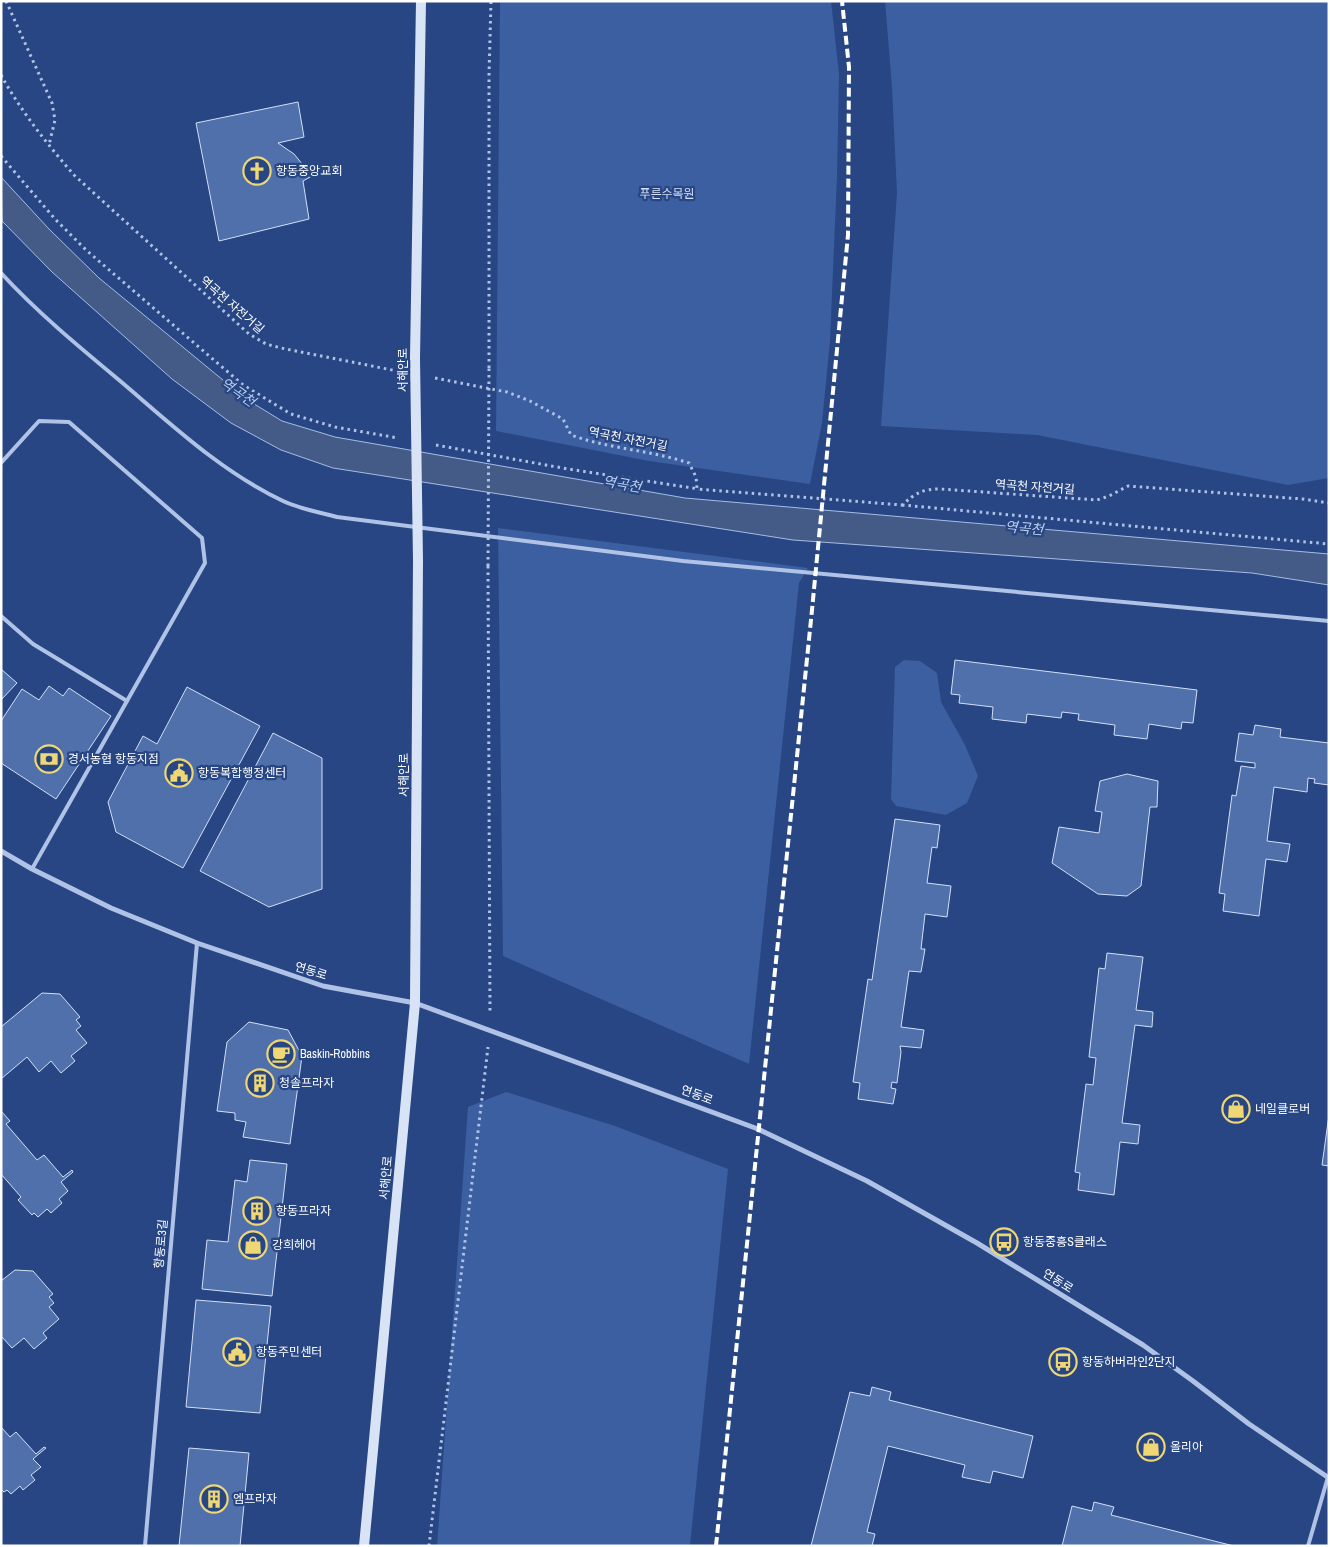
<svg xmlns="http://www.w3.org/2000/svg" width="1330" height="1547" font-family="'Archivo Narrow','Noto Sans KR',sans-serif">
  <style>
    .green { fill: #3b5fa0 }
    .water { fill: #455b87; stroke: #a4bde7 }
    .building { fill: #4f70ab; stroke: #d3dff6 }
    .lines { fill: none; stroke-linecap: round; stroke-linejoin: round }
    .path { stroke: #b0c3e7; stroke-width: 3; stroke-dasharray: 2.5 4; stroke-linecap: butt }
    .lane { stroke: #b0c3e7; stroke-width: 4 }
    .street { stroke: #b0c3e7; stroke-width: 5 }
    .secondary { stroke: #d9e3f6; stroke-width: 10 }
    .rail { stroke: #fff; stroke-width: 4; stroke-dasharray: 9 4; stroke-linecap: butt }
    .path-bridge { stroke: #b0c3e7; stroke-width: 3; stroke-dasharray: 2.5 4; stroke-linecap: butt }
    .secondary-bridge { stroke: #d9e3f6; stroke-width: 10 }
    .labels { text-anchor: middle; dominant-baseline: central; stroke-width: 4.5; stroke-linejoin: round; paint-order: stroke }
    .poi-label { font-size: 12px; fill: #fff; stroke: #274683; text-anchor: start }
    .park-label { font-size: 12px; fill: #d3dff6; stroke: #274683 }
    .street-label { font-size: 12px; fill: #fff; stroke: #274683 }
    .water-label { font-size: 14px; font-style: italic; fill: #bbceee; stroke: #274683 }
  </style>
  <rect width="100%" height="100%" fill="#274683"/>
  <g class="green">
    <polygon points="500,1 831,1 839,74 837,177 830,341 822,423 810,484 649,461 496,431"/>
    <polygon points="885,1 1329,1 1329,478 1288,485 1037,435 881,426 897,193 892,87"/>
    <polygon points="498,528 808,568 799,583 749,1064 503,956"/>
    <polygon points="904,660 920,661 937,673 941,702 965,745 978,776 967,803 946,815 896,806 891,799 895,667"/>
    <polygon points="506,1092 615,1126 728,1169 690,1546 437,1546 468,1107"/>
  </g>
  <polygon class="water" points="1,177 49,229 99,278 246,399 282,421 335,437 685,498 1329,554 1329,585 1252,573 793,540 333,468 281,450 231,423 172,379 52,272 2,221"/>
  <g class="building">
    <polygon points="298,102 304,137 278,143 294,154 312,176 303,181 309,219 219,241 196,123"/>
    <polygon points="955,660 1197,690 1193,723 1182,722 1181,729 1149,724 1147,739 1114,735 1115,725 1078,720 1079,714 1062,712 1061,718 1027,714 1026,723 992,719 993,707 959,703 960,695 951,694"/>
    <polygon points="1,669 17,683 1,700"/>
    <polygon points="49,686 63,696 69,688 111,716 56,799 1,763 1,721 22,689 39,700"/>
    <polygon points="187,687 260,726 183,868 116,832 108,802 143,736 157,744"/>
    <polygon points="1255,725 1281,729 1280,737 1329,743 1329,785 1314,783 1315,779 1308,778 1307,792 1274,787 1267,841 1290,844 1287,862 1266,859 1259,916 1223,911 1225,894 1219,893 1232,795 1236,796 1241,766 1255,768 1255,763 1235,761 1239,733 1253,735"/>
    <polygon points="273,733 322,758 322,889 269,907 200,871"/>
    <polygon points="1127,774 1158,781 1157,807 1150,807 1141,886 1127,896 1098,894 1052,863 1059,827 1099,833 1102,812 1095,811 1100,781"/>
    <polygon points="895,819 940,825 937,848 932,847 927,883 951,886 947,917 925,914 921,949 925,949 921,972 909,971 901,1027 924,1030 921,1048 900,1046 901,1052 897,1083 892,1082 891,1088 896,1089 893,1104 858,1099 860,1083 853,1082 868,979 872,980"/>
    <polygon points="1107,953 1143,957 1136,1010 1153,1012 1152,1027 1135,1025 1122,1123 1140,1125 1138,1144 1120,1142 1114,1195 1078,1190 1080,1173 1075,1172 1086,1084 1093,1085 1096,1058 1089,1057 1099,968 1105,969"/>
    <polygon points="42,993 60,994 80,1017 76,1020 81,1026 76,1030 87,1043 71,1056 75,1061 61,1073 51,1061 39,1072 27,1057 1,1079 1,1027"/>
    <polygon points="249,1022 288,1030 302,1056 290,1144 243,1137 246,1122 235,1120 235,1113 217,1111 227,1042"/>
    <polygon points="1,1111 10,1121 6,1124 37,1160 44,1155 63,1177 72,1170 73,1172 61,1182 68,1191 59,1199 62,1203 51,1213 47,1209 38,1217 34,1213 32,1215 18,1200 21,1197 1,1174"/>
    <polygon points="1329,1115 1329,1166 1322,1165"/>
    <polygon points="250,1160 287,1164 272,1296 202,1289 207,1240 228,1242 235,1180 247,1182"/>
    <polygon points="15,1270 33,1271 53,1294 49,1297 54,1303 49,1307 59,1319 43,1333 47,1338 34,1349 24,1338 12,1348 1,1336 1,1281"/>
    <polygon points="196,1300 271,1306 260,1413 186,1407"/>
    <polygon points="872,1387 891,1392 889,1400 1033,1436 1023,1478 993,1471 990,1483 962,1477 965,1465 888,1446 867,1532 875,1534 872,1546 811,1546 850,1392 870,1396"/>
    <polygon points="1,1427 10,1437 16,1432 36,1454 44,1447 46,1448 33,1459 41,1467 31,1475 35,1480 23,1490 20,1486 11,1494 7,1490 4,1492 1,1489"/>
    <polygon points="189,1448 249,1453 240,1546 179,1546"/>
    <polygon points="1094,1502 1114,1507 1111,1515 1234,1546 1062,1546 1072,1506 1092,1511"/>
  </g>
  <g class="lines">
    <g class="path">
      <polyline points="6,1 52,103 55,120 49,145"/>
      <path d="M1,75c20,36 46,69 73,100l175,159 17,10 15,4 116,23"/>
      <polyline points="1,156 55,219 86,250 243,385 291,414 335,427 398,438"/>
      <polyline points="489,368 489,75 491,1"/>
      <path d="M435,378l72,14 23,9 33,18 8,16c38,14 79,15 118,28l7,14 1,12 205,16c14,-12 20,-16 38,-16l157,11 12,-4 19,-10 175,13 26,4"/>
      <polyline points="436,445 568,469 699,489"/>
      <polyline points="902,505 1329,544"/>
      <polyline points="488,566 490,1014"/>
      <polyline points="429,1546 488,1047"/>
    </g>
    <g class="lane">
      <path d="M1,273c36,39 77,73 118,107 52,44 101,91 164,121 17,8 36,11 54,16l346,44 646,60"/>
      <polyline points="1,463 39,421 69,422 202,538 205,563 32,869"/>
      <polyline points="1,616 33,644 127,701"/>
      <polyline points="145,1546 197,943"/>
      <polyline points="1308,1546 1328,1477"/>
    </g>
    <polyline class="street" points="1,851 32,869 111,908 197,943 323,986 415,1003 758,1129 867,1181 977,1243 1143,1345 1193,1381 1249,1424 1329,1478"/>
    <g class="secondary">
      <polyline points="415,358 421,1"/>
      <polyline points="364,1546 415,1003 418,561"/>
    </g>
    <polyline class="rail" points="716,1546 812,610 848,235 849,67 842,1"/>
    <polyline class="path-bridge" points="488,566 489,368"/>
    <polyline class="secondary-bridge" points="415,358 418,561"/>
  </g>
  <defs>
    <g id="church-ring" transform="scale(1.4375)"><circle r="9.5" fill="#274683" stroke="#efd775" stroke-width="1.5"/><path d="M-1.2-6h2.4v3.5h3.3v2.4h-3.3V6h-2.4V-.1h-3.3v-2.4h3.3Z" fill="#efd775"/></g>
    <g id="bank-ring" transform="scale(1.4375)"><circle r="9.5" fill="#274683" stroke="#efd775" stroke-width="1.5"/><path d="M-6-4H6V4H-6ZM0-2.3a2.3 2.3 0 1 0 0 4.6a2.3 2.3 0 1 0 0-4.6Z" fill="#efd775"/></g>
    <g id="civic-ring" transform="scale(1.4375)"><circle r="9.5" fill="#274683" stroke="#efd775" stroke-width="1.5"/><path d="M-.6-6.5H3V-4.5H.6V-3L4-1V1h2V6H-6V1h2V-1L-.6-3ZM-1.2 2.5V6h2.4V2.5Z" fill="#efd775"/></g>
    <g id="cafe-ring" transform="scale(1.4375)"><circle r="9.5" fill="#274683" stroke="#efd775" stroke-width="1.5"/><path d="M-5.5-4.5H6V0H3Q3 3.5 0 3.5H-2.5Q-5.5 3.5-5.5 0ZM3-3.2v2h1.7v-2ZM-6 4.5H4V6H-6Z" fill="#efd775"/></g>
    <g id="building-ring" transform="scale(1.4375)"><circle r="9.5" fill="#274683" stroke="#efd775" stroke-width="1.5"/><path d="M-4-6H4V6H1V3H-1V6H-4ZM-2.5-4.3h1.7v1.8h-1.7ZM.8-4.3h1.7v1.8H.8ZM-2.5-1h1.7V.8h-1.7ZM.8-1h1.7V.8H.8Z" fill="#efd775"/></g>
    <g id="shop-ring" transform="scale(1.4375)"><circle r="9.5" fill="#274683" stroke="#efd775" stroke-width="1.5"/><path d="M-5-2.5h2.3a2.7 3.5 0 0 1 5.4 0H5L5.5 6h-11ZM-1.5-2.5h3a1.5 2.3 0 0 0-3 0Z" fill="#efd775"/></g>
    <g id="bus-ring" transform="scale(1.4375)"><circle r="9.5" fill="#274683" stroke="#efd775" stroke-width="1.5"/><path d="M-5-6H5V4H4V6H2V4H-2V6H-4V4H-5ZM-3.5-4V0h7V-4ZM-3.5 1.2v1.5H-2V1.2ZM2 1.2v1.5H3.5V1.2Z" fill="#efd775"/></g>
  </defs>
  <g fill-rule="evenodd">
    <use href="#church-ring" x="257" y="171"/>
    <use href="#bank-ring" x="49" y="759"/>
    <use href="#civic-ring" x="179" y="773"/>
    <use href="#cafe-ring" x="281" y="1054"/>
    <use href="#building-ring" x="260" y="1083"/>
    <use href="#shop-ring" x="1236" y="1109"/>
    <use href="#building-ring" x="257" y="1211"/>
    <use href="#bus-ring" x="1004" y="1242"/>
    <use href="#shop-ring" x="253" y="1245"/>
    <use href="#civic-ring" x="237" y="1352"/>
    <use href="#bus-ring" x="1063" y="1362"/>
    <use href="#shop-ring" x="1151" y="1447"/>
    <use href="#building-ring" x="214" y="1499"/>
  </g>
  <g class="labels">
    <g class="poi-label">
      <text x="276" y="171">항동중앙교회</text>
      <text x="68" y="759">경서농협 항동지점</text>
      <text x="198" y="773">항동복합행정센터</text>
      <text x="300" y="1054">Baskin-Robbins</text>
      <text x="279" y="1083">청솔프라자</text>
      <text x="1255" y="1109">네일클로버</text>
      <text x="276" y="1211">항동프라자</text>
      <text x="1023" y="1242">항동중흥S클래스</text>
      <text x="272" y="1245">강희헤어</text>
      <text x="256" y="1352">항동주민센터</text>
      <text x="1082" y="1362">항동하버라인2단지</text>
      <text x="1170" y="1447">올리아</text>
      <text x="233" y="1499">엠프라자</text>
    </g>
    <g class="park-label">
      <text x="667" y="194">푸른수목원</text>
    </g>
    <g class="street-label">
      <text transform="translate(232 305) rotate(41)">역곡천 자전거길</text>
      <text transform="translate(403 370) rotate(-90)">서해안로</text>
      <text transform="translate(628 439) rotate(11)">역곡천 자전거길</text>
      <text transform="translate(1035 487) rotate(4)">역곡천 자전거길</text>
      <text transform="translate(404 775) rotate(-90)">서해안로</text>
      <text transform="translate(311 971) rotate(17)">연동로</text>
      <text transform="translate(697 1095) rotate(20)">연동로</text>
      <text transform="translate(386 1178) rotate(-85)">서해안로</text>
      <text transform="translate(161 1244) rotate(-85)">항동로3길</text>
      <text transform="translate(1058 1281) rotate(32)">연동로</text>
    </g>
    <g class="water-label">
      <text transform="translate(238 392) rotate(35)">역곡천</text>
      <text transform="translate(622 484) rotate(10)">역곡천</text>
      <text transform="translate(1024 528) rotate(5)">역곡천</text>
    </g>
  </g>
  <rect width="1330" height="1547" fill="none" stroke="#ffffff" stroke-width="5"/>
</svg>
